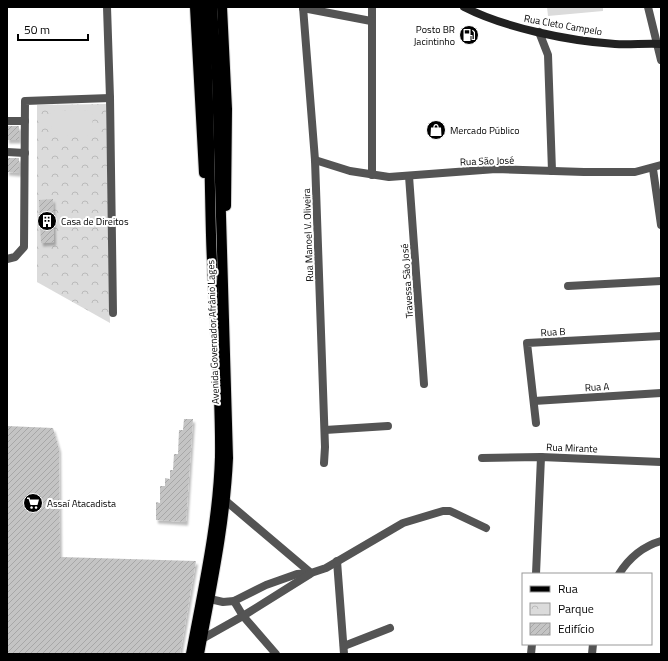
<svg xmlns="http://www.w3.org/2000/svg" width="668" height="661" font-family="'Titillium Web',sans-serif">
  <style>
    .park { fill: url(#park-crowns) }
    .pitch { fill: #dbdbdb }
    .building { fill: url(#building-hatch); filter: url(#shadow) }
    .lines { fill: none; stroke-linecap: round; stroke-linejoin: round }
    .primary-casing { stroke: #dbdbdb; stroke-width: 12 }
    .minor { stroke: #545454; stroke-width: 8 }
    .secondary { stroke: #212121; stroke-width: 8 }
    .primary { stroke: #000; stroke-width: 10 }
    .labels { text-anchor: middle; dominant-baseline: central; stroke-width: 4; stroke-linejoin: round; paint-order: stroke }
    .street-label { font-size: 10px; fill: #000; stroke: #fff }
    .poi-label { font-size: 10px; fill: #000; stroke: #fff; text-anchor: start }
  </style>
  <defs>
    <pattern id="park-crowns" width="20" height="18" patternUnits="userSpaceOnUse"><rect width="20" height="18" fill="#dbdbdb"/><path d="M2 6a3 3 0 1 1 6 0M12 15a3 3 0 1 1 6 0" fill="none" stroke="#bababa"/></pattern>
    <pattern id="building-hatch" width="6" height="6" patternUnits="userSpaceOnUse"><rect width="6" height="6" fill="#c4c4c4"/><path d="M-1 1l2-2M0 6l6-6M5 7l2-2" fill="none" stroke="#a7a7a7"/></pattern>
    <filter id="shadow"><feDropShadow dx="2" dy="3.5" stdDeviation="1" flood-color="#0004"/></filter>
  </defs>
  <rect width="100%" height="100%" fill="#fff"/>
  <polygon class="park" points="106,104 110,323 37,282 37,105"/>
  <g class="pitch">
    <polygon points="547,7 603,7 603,11 548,16"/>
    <polygon points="92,110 93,135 52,136 50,111"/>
  </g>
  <g class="building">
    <rect x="7" y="126" width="12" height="14"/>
    <polygon points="7,158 19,158 19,173 7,172"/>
    <polygon points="53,199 54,242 41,243 39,200"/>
    <polygon points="184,419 193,419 186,522 156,520 156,502 160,503 160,486 165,486 165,478 170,479 170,470 173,470 174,454 178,454 179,430 183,430"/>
    <polygon points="7,426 53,428 59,449 60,557 196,561 180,654 7,654"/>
  </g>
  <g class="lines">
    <g class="primary-casing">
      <g id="primary">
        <polyline points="195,7 204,173"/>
        <polyline points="222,7 227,109 226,206"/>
        <path d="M191,654c12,-65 27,-131 29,-197 1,-74 -7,-148 -9,-222 -2,-76 -2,-152 -7,-228"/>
        <path d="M199,654c12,-66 26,-129 29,-196l-11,-380 -5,-71"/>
      </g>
    </g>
    <g class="minor">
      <polyline points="107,7 110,98 113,313"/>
      <polyline points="303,7 315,160 325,447 324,463"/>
      <polyline points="372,7 372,175"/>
      <polyline points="648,7 661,60"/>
      <polyline points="303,8 371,21"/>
      <polyline points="539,32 548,55 552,171"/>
      <polyline points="7,121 25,121"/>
      <polyline points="7,152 25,153"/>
      <polyline points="315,160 350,171 389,177 496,169 584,172 635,172 661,165"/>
      <polyline points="653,169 661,225"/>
      <polyline points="409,176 424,384"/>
      <polyline points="7,259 15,257 24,247 25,101 110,98"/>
      <polyline points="568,286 661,281"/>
      <polyline points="534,401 661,393"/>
      <polyline points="536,423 527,343 661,336"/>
      <polyline points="325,430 388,426"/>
      <polyline points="482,458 541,457 661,462"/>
      <polyline points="226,501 311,573"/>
      <polyline points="337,561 344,654"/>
      <polyline points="536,574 541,457"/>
      <path d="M619,574c10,-16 25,-28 42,-33"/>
      <polyline points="210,599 223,602 234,601 266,585 297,574 311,573 326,568 403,523 443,511 450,511 486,528"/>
      <polyline points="234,601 243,616 276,654"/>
      <polyline points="202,639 243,616 310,574"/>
      <polyline points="344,646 390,628"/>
      <polyline points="531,654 532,644"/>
      <polyline points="592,654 593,644"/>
    </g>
    <path class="secondary" d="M464,7c41,21 105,34 151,37 15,1 31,-1 46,0"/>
    <use href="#primary" class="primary"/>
  </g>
  <defs>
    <g id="fuel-disc" transform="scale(1)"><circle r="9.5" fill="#000" stroke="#fff"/><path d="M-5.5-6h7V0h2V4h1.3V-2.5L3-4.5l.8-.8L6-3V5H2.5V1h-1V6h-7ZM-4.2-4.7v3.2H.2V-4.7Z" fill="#fff"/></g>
    <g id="shop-disc" transform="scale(1)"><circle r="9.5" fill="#000" stroke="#fff"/><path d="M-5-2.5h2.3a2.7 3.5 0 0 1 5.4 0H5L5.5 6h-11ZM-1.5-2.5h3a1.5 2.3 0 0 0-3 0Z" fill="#fff"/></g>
    <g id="building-disc" transform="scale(1)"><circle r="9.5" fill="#000" stroke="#fff"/><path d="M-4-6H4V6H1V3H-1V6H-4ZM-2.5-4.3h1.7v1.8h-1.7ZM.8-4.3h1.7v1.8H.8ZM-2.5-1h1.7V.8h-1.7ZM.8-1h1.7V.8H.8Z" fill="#fff"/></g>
    <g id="supermarket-disc" transform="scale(1)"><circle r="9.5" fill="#000" stroke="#fff"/><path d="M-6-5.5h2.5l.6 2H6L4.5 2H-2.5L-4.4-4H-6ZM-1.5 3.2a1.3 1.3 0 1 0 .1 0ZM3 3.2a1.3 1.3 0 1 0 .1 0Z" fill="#fff"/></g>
  </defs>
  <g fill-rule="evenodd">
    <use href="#fuel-disc" x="469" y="35"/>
    <use href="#shop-disc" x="436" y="130"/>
    <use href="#building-disc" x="47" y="221"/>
    <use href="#supermarket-disc" x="33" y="503"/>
  </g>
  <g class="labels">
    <g class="street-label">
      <text transform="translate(563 25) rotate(10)">Rua Cleto Campelo</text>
      <text transform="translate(487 161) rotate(-2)">Rua São José</text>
      <text transform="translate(308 235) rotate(-92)">Rua Manoel V. Oliveira</text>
      <text transform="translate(407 281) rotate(-94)">Travessa São José</text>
      <text transform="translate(213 332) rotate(-92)">Avenida Governador Afrânio Lages</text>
      <text transform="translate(553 332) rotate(-3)">Rua B</text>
      <text transform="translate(597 387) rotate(-3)">Rua A</text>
      <text transform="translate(572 448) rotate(2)">Rua Mirante</text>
    </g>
    <g class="poi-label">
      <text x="455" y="29" text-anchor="end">Posto BR<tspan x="455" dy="12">Jacintinho</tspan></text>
      <text x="450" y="130">Mercado Público</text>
      <text x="61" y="221">Casa de Direitos</text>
      <text x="47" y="503">Assaí Atacadista</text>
    </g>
  </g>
  <rect width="668" height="661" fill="none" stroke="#000000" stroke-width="16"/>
  <rect x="522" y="573" width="130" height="72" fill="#ffffff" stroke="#999999"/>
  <rect x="530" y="586" width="20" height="6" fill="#000000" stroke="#999999"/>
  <text x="558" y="593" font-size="12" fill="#000000">Rua</text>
  <rect x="530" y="603" width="20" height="12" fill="url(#park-crowns)" stroke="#999999"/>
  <text x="558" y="613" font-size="12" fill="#000000">Parque</text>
  <rect x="530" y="623" width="20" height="12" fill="url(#building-hatch)" stroke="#999999"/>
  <text x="558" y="633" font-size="12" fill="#000000">Edifício</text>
  <path d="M18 34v6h70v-6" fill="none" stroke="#000000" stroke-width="2"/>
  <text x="24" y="34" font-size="12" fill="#000000" stroke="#ffffff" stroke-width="3" paint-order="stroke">50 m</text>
</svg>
